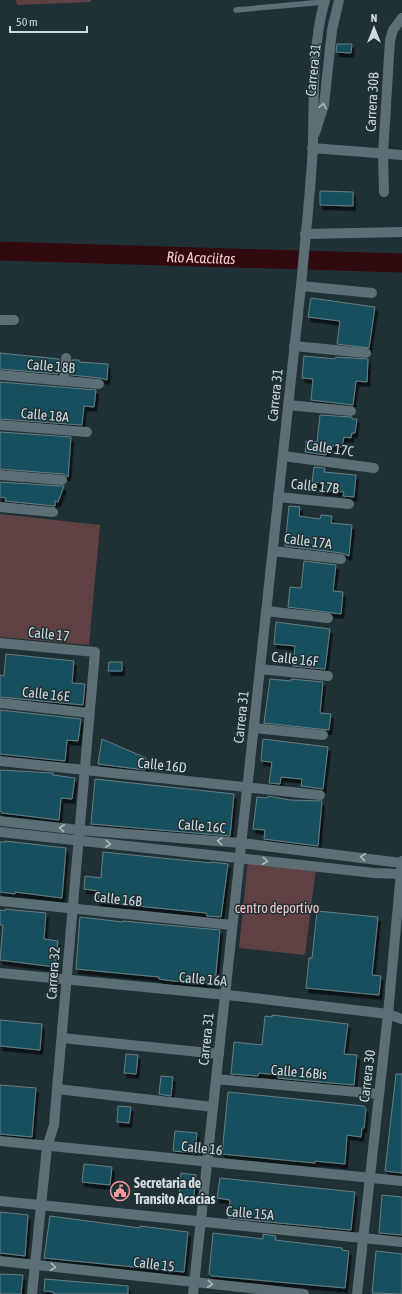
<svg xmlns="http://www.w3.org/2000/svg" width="402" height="1294" font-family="'Asap Condensed',sans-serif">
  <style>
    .green { fill: #604143 }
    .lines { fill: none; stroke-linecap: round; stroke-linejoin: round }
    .river { stroke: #310a10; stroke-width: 19 }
    .building { fill: #14505d; stroke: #697d82; filter: url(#shadow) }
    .lane { stroke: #5b6f74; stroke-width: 5.5 }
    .street { stroke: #5b6f74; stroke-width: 10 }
    .oneway { stroke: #aebbbe }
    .labels { text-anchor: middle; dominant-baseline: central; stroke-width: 3; stroke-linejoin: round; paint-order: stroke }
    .street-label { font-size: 14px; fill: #d1dbde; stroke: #203136 }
    .park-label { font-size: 14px; fill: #f5c5c7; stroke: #203136 }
    .poi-label { font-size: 14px; font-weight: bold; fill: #d1dbde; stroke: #203136; text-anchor: start }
    .water-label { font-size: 15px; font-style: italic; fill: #fdcccd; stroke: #203136 }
  </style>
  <defs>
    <filter id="shadow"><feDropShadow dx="2.5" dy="4.5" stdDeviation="0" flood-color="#0009"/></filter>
  </defs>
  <rect width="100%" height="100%" fill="#203136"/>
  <g class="green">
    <polygon points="16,0 91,0 91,2 17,5"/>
    <polygon points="0,514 100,525 89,645 0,637"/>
    <polygon points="248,860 316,868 305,955 239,948"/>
  </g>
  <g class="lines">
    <path class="river" id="s1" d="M0,251l402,12"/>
  </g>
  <g class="building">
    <polygon points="337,44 352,44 351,53 336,52"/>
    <polygon points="320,191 353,192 353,206 320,205"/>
    <polygon points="311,298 375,307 369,348 337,344 340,321 308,317"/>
    <polygon points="0,353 59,359 58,374 0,369"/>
    <polygon points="304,356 335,359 336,357 368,359 367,382 356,381 353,405 311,400 313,379 302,378"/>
    <polygon points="72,360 79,360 79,362 108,364 107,380 100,378 71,375"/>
    <polygon points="0,382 96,390 94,407 84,406 82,425 0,419"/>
    <polygon points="320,415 352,417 352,419 357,419 355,433 352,433 351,438 344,437 342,447 327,445 326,455 305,452 306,441 317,442"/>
    <polygon points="0,432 71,437 68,477 63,474 0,469"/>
    <polygon points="314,467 325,468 324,472 356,475 354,497 343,496 344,492 322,490 323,483 312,482"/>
    <polygon points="0,482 61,486 64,486 58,502 55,501 55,506 5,501 6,498 0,497"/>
    <polygon points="289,506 300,507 299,516 320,519 321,515 332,516 331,523 352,525 349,556 342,553 285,546"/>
    <polygon points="304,561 336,565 333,591 343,592 341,614 288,607 290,587 301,588"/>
    <polygon points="276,622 330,629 325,669 293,666 295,646 274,644"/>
    <polygon points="6,654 74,661 72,683 85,684 83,705 0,697 0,675 4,676"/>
    <polygon points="109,662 122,662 122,671 108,671"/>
    <polygon points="270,679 291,681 291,679 323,682 320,713 331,714 329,730 264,723"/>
    <polygon points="0,710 81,719 78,741 67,740 65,761 0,754"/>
    <polygon points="102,739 146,758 145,770 98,764"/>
    <polygon points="263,739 328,747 323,789 301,786 302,779 281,777 280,784 269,783 272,762 261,761"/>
    <polygon points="0,770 53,773 53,775 75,778 72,799 61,798 59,820 2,813 2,812 0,811"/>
    <polygon points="95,779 234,794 230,836 91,824"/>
    <polygon points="268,796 290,800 322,801 318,846 264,839 265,830 253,829 257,797 267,798"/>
    <polygon points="5,841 66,848 62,898 15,892 15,894 0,892 0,842 5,842"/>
    <polygon points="103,852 211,863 211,862 228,864 221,917 207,916 206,913 98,902 99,891 84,889 85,876 101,878"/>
    <polygon points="5,909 46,913 44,939 58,941 55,967 0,960 3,925 0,925 0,910 5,911"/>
    <polygon points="317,911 378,917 372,975 381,976 379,995 306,988 309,958 312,958"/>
    <polygon points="80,917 123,922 123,921 220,930 215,983 173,981 159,979 159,977 76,969"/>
    <polygon points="272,1015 348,1024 344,1054 357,1055 354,1085 287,1079 278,1078 278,1075 259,1073 258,1076 231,1074 234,1042 262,1045 265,1016 272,1017"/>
    <polygon points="0,1020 42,1024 40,1050 0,1046"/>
    <polygon points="126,1054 138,1055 136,1074 124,1073"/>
    <polygon points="396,1074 402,1074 402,1173 385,1171"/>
    <polygon points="161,1076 173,1077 171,1096 159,1094"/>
    <polygon points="0,1085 36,1088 32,1137 0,1134"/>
    <polygon points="228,1092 364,1106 366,1109 364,1128 362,1128 361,1137 347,1135 345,1164 315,1161 315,1163 222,1154"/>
    <polygon points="118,1106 131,1107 129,1123 117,1122"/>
    <polygon points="175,1131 197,1133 195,1153 173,1151"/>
    <polygon points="84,1164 112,1167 110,1185 82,1182"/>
    <polygon points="181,1173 196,1175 194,1196 179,1195"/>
    <polygon points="220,1178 355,1192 351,1230 228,1218 230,1200 217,1198"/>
    <polygon points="382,1195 402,1197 402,1235 379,1233"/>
    <polygon points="0,1212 28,1215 25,1256 0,1253"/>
    <polygon points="50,1216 140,1228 140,1226 188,1232 184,1272 44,1258"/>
    <polygon points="213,1233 263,1239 263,1234 276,1236 275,1240 342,1248 342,1250 349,1251 345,1288 212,1276 209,1274"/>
    <polygon points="376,1251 402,1254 402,1294 372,1293"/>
    <polygon points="0,1274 23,1275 21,1294 0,1294"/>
    <polygon points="45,1279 128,1286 128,1294 54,1294 54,1292 44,1291"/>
  </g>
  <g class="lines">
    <polyline class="lane" points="236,10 324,2"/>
    <g class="street">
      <polyline points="315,133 324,105 332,30 339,0"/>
      <polyline points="312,148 402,155"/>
      <polyline points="384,192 383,154 390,40 393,30 402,18"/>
      <polyline points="305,234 402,232"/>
      <polyline points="301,286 372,293"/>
      <polyline points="0,320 14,320"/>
      <polyline points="294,346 366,353"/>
      <polyline points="0,375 99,384"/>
      <polyline points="64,381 66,358"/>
      <polyline points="288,405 351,411"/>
      <polyline points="0,425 87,432"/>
      <polyline points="283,456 374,468"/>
      <polyline points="0,475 62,480"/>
      <polyline points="278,497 349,504"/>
      <polyline points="0,507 53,512"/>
      <polyline points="273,551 341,559"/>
      <polyline points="266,611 328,618"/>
      <polyline points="0,643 95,652 57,1089 54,1125 47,1147 32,1294"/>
      <polyline points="260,669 328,676"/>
      <polyline points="0,703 89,713"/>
      <polyline points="254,728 323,735"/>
      <polyline points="0,761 320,795"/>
      <polyline points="0,821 79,830 241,843 402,863"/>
      <polyline points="0,832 374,873 402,874"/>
      <polyline points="0,901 232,925"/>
      <polyline points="0,973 237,996 388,1014 402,1019"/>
      <polyline points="62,1038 219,1054"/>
      <polyline points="216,1079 379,1094"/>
      <polyline points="57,1089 213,1107"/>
      <polyline points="0,1141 402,1181"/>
      <polyline points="0,1201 402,1242"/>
      <polyline points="0,1261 304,1294"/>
      <path d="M193,1294l108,-1008c4,-47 10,-95 12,-143 1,-45 -1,-99 12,-143"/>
      <polyline points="357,1294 388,1014 402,861"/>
    </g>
  </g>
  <defs><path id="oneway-chevron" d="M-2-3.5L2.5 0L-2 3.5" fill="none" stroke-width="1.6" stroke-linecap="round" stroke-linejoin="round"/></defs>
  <g class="oneway">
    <use href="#oneway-chevron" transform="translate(323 106) rotate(-78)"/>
    <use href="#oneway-chevron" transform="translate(62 828) rotate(-174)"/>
    <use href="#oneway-chevron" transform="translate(220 841) rotate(-175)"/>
    <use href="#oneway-chevron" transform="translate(108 844) rotate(6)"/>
    <use href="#oneway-chevron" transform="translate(363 857) rotate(-174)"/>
    <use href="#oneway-chevron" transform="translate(265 861) rotate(6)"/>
    <use href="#oneway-chevron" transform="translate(53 1267) rotate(6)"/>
    <use href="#oneway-chevron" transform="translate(210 1284) rotate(6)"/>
  </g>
  <defs>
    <g id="civic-ring" transform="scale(1)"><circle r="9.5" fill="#203136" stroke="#f49aa0" stroke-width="1.5"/><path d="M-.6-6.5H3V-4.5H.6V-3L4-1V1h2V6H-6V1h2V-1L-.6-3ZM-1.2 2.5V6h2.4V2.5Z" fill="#f49aa0"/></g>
  </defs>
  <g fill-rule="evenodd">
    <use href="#civic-ring" x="120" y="1191"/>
  </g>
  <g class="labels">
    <g class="street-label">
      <text transform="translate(313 70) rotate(-84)">Carrera 31</text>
      <text transform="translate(372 102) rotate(-87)">Carrera 30B</text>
      <text transform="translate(51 366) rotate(5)">Calle 18B</text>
      <text transform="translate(275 395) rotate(-84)">Carrera 31</text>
      <text transform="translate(45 415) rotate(5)">Calle 18A</text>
      <text transform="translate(330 448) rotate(8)">Calle 17C</text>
      <text transform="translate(315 486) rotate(6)">Calle 17B</text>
      <text transform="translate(308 541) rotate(7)">Calle 17A</text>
      <text transform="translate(49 634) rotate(6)">Calle 17</text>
      <text transform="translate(295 659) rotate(6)">Calle 16F</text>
      <text transform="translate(46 694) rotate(6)">Calle 16E</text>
      <text transform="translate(241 717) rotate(-84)">Carrera 31</text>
      <text transform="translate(162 765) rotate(6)">Calle 16D</text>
      <text transform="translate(202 826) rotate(5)">Calle 16C</text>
      <text transform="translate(118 899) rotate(6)">Calle 16B</text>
      <text transform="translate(53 973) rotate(-86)">Carrera 32</text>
      <text transform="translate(203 979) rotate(5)">Calle 16A</text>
      <text transform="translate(206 1039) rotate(-84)">Carrera 31</text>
      <text transform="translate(299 1072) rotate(5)">Calle 16Bis</text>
      <text transform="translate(367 1076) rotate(-83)">Carrera 30</text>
      <text transform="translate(202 1148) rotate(6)">Calle 16</text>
      <text transform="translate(250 1213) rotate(5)">Calle 15A</text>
      <text transform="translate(154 1264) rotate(7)">Calle 15</text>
    </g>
    <g class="park-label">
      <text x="277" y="908">centro deportivo</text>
    </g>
    <g class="poi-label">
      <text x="134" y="1183">Secretaria de<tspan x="134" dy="16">Transito Acacias</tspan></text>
    </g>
    <g class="water-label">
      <text stroke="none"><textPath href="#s1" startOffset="201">Río Acaciitas</textPath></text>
    </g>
  </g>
  <g transform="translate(374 28)" stroke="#203136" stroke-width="3" paint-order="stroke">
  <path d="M0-3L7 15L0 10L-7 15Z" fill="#d1dbde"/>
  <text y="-6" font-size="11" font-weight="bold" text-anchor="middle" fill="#d1dbde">N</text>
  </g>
  <path d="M10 26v6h77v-6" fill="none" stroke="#d1dbde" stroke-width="2"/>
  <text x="16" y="26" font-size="12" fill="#d1dbde" stroke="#203136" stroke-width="3" paint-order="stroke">50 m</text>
</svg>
